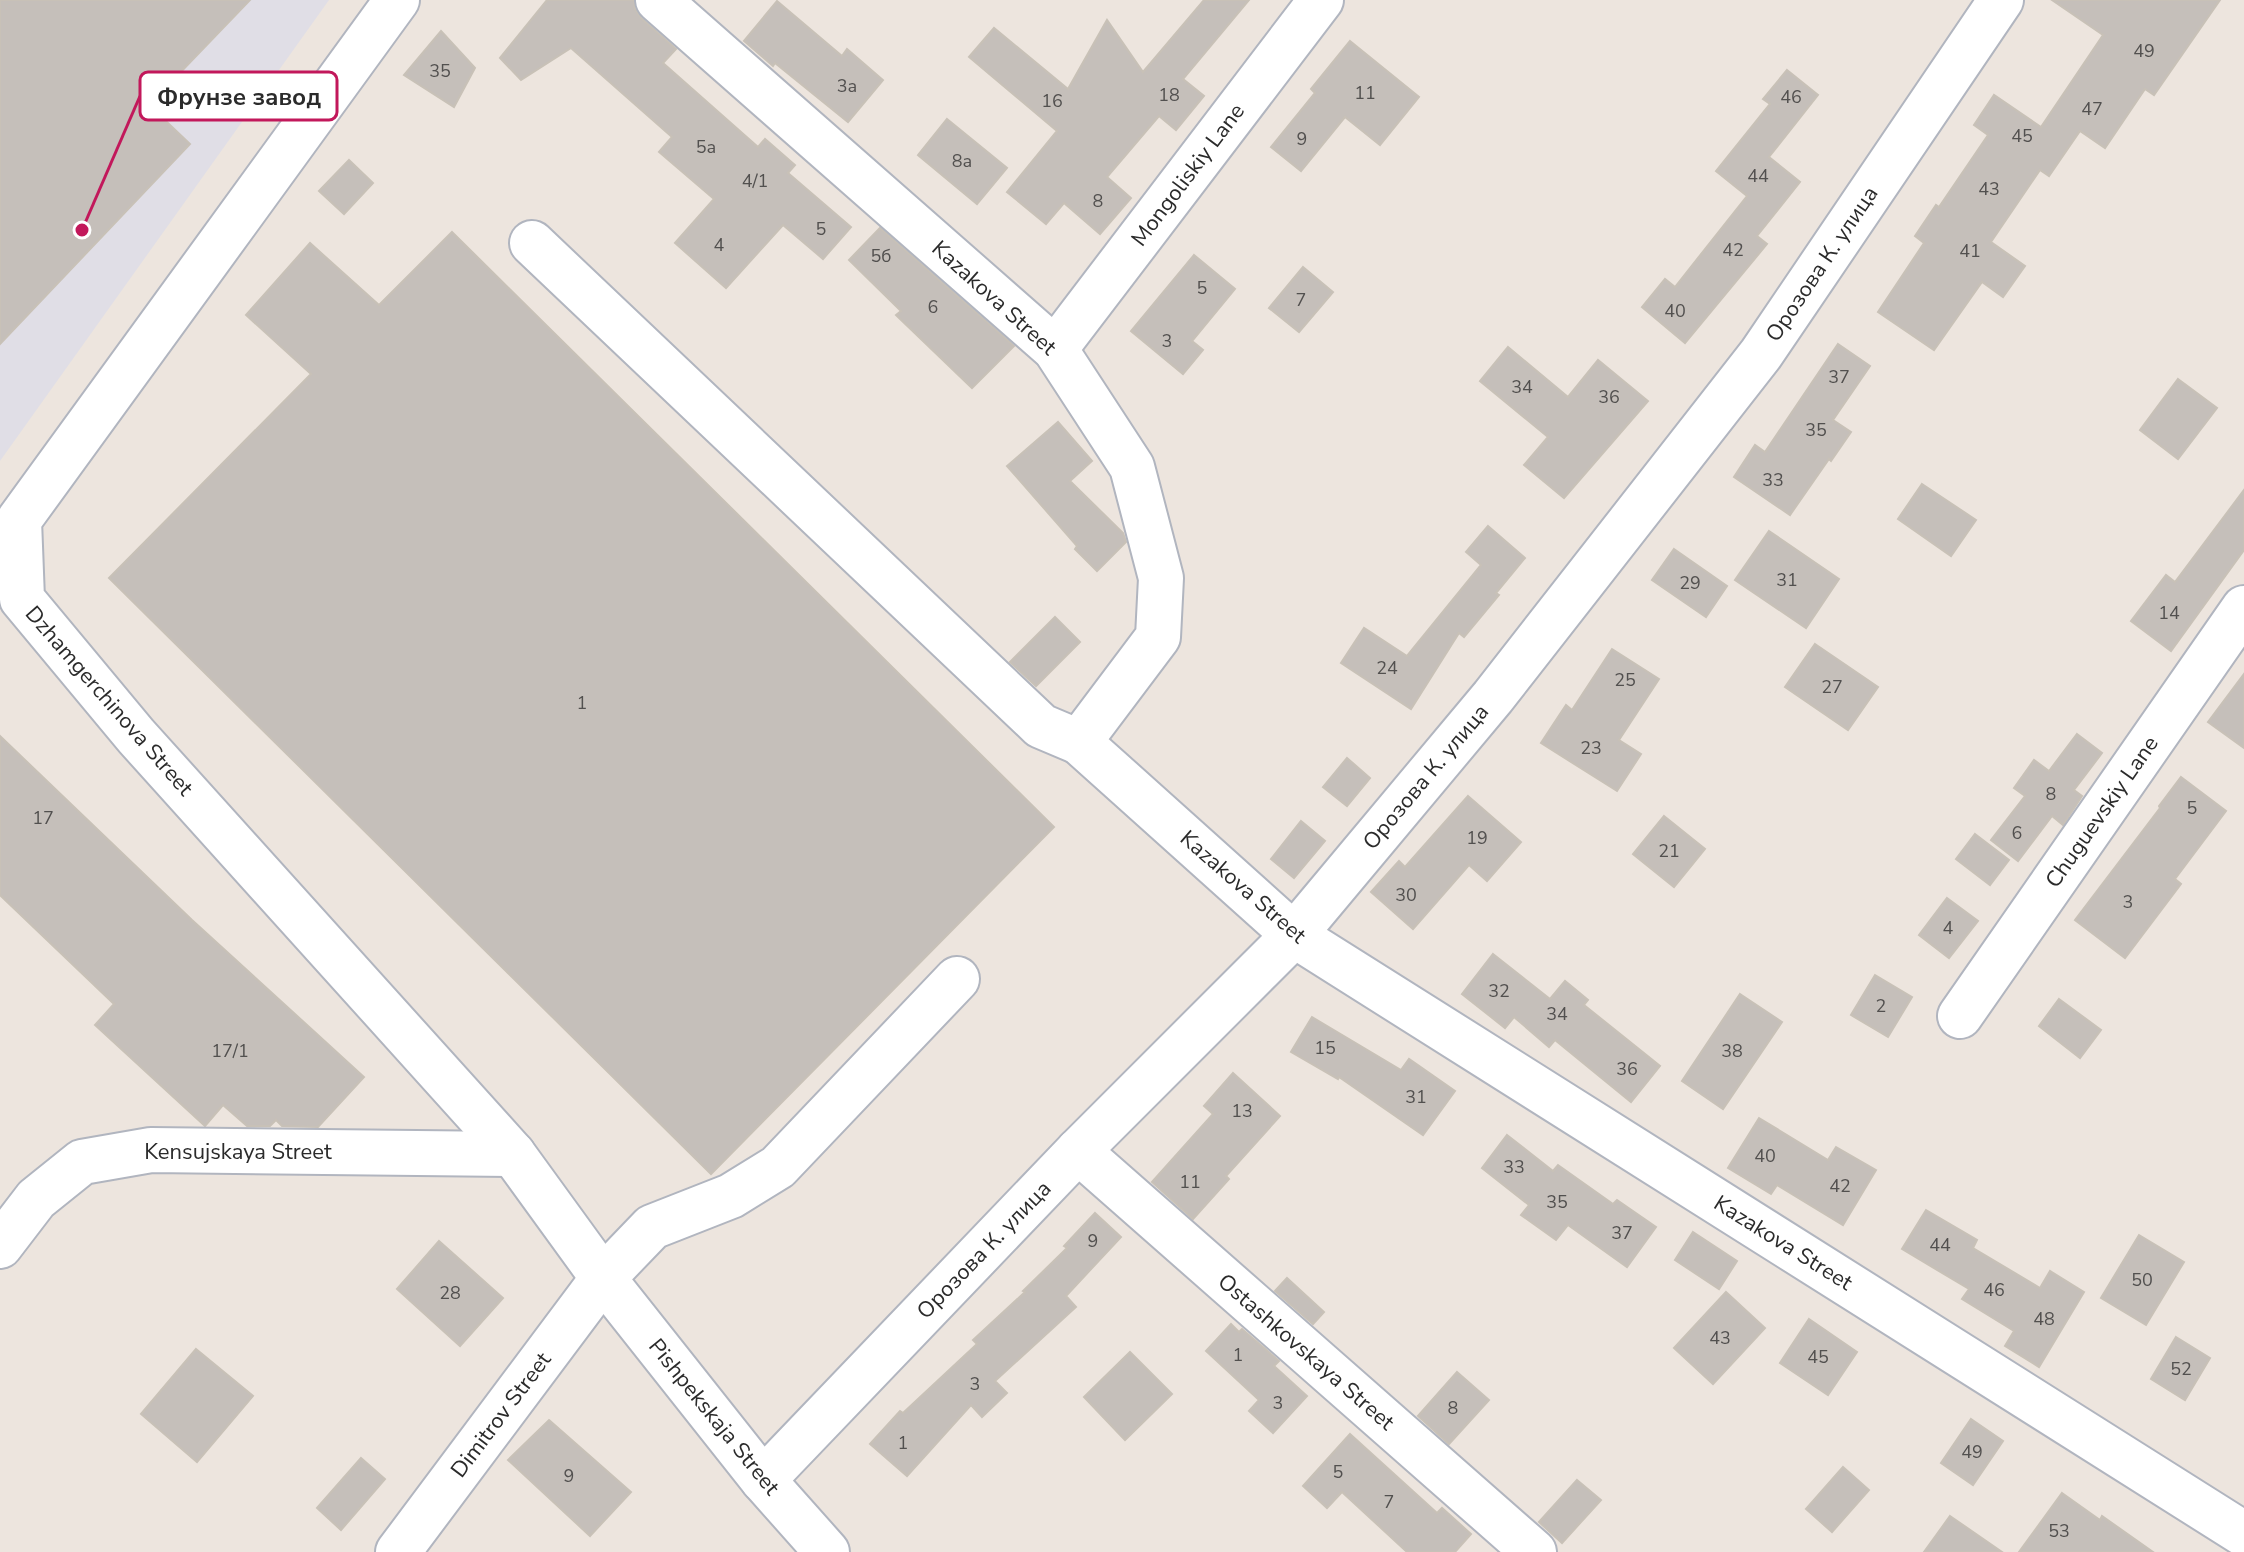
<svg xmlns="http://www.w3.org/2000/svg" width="2244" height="1552" font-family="'Nunito Sans',sans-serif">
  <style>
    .industrial { fill: #e0dee6 }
    .building { fill: #c5bfba; stroke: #c8c1b7; stroke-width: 2 }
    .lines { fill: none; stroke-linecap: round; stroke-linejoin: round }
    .minor-casing { stroke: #b1b5bf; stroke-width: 48 }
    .minor { stroke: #fff; stroke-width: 44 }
    .labels { text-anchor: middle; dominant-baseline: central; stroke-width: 8; stroke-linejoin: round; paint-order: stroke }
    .number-label { font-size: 18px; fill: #52504f }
    .street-label { font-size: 22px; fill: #2b2b2b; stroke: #fff }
    .leader { fill: none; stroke: #c2185b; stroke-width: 3 }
    .callout-dot { fill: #c2185b; stroke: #fff; stroke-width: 3 }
    .callout { fill: #fff; stroke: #c2185b; stroke-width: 3 }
    .callout-label { font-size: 24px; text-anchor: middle; font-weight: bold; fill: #2b2b2b }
  </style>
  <rect width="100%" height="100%" fill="#ede5de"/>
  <polygon class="industrial" points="0,0 329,0 0,461"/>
  <g class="building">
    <polygon points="0,0 250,0 149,105 190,144 0,344"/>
    <polygon points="547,0 634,0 635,9 641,18 676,49 663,63 758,147 765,139 795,165 788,173 851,227 823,259 783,225 726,288 675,243 714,199 659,152 672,137 571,48 521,80 500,58"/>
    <polygon points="1204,0 1249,0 1183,79 1204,96 1176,130 1159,116 1107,177 1131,198 1100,234 1064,203 1046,224 1007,192 1057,131 969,57 994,28 1068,89 1107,20 1143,72"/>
    <polygon points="2052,0 2220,0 2154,95 2145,89 2105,148 2080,131 2049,176 2040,170 1991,242 2025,266 2003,297 1982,282 1934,350 1878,312 1924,243 1915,236 1936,205 1939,207 1988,135 1974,125 1994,95 2041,127 2103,35"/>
    <polygon points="777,1 842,56 847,49 883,80 848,122 775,63 773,66 744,41"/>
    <polygon points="441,31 475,68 454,107 404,75"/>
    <polygon points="1350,41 1419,97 1380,145 1345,117 1301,171 1271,147 1315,93 1311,89"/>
    <polygon points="1787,70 1818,95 1769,157 1800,182 1757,236 1767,244 1685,343 1642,307 1665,279 1675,287 1747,196 1716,171 1770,104 1763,99"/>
    <polygon points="947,119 1007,168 977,204 918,155"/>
    <polygon points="349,160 373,183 344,214 319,191"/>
    <polygon points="880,228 1014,346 972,388 896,315 901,311 849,260"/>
    <polygon points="452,232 1054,827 711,1174 109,578 311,374 246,315 310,243 379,305"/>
    <polygon points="1194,255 1235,289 1192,341 1203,350 1183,374 1131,331"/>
    <polygon points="1303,267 1333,292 1299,332 1269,308"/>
    <polygon points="1838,344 1870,366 1833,420 1851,432 1831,461 1829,459 1790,515 1734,477 1755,445 1765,452"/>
    <polygon points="1508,347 1568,397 1598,360 1648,401 1564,498 1524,465 1548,437 1480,381"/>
    <polygon points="2178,379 2217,408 2178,459 2140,430"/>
    <polygon points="1058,422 1092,461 1070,481 1123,533 1126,542 1097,571 1075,549 1077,546 1007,466"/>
    <polygon points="1922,484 1976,520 1951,556 1898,519"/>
    <polygon points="2244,490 2244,550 2171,651 2131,621 2166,575 2175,582"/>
    <polygon points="1488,526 1525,558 1496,593 1499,595 1464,637 1459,633 1411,709 1341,663 1364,628 1407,656 1481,565 1466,552"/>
    <polygon points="1769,531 1839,579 1806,628 1735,580"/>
    <polygon points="1674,549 1727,586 1706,617 1652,580"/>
    <polygon points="1055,617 1080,642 1036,686 1010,662"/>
    <polygon points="1815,644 1878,687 1848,730 1785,687"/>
    <polygon points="1612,649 1659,679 1619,740 1641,754 1617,791 1541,743 1566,705 1572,710"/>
    <polygon points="2244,674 2244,748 2208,722"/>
    <polygon points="2077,734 2102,753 2074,790 2082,796 2063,825 2052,816 2018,861 1991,840 2025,796 2014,788 2034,760 2049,771"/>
    <polygon points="0,736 192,920 364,1077 318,1127 282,1126 276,1120 270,1126 247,1126 223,1105 205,1126 95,1025 114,1004 0,895"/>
    <polygon points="1347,758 1370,778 1347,806 1323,787"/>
    <polygon points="2181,777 2226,811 2175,879 2181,884 2125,958 2075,920 2160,808 2159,806"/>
    <polygon points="1468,796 1521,842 1487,881 1469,865 1413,929 1371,892 1399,861 1405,867"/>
    <polygon points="1664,816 1705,849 1674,887 1633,854"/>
    <polygon points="1301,821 1325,841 1294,878 1271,859"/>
    <polygon points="1975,834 2009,860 1990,885 1956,859"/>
    <polygon points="1947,898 1978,921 1949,958 1919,935"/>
    <polygon points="1493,954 1550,999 1565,981 1588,1000 1584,1005 1660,1066 1631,1102 1555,1040 1549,1047 1514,1017 1505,1028 1462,994"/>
    <polygon points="1875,975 1912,997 1888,1037 1851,1015"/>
    <polygon points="1740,994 1782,1022 1723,1109 1682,1081"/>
    <polygon points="2059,999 2101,1030 2080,1058 2039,1026"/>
    <polygon points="1312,1017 1401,1070 1409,1059 1455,1091 1423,1135 1339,1077 1338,1079 1291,1052"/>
    <polygon points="1233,1073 1280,1116 1226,1176 1229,1179 1193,1219 1152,1182 1213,1114 1204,1106"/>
    <polygon points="1759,1118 1828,1160 1836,1147 1876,1170 1843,1225 1777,1185 1771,1194 1728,1168"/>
    <polygon points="1507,1135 1553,1171 1558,1165 1613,1204 1617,1200 1656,1227 1627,1267 1568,1225 1556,1240 1521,1215 1529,1205 1482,1168"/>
    <polygon points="1926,1210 1977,1240 1973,1248 2040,1288 2050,1271 2084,1292 2039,1367 2005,1346 2014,1331 1962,1299 1969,1289 1902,1249"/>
    <polygon points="1095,1213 1121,1237 1066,1296 1076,1307 995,1381 1007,1393 982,1417 971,1405 907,1476 870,1444 900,1411 903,1413 977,1344 973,1340 1025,1292 1023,1291 1067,1248 1064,1246"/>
    <polygon points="1693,1232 1737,1261 1719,1289 1675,1260"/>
    <polygon points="2139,1235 2184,1262 2146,1325 2101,1298"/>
    <polygon points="439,1241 503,1298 460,1346 397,1289"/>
    <polygon points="1287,1278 1324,1312 1313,1324 1275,1291"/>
    <polygon points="1726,1292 1765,1328 1713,1384 1674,1348"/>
    <polygon points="1809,1319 1857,1352 1828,1395 1780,1363"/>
    <polygon points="1231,1324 1239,1332 1242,1329 1279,1361 1274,1366 1307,1396 1273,1433 1249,1411 1259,1400 1206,1351"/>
    <polygon points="2176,1337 2210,1358 2185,1400 2151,1379"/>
    <polygon points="196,1349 253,1396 197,1462 141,1414"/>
    <polygon points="1130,1352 1172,1394 1125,1440 1084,1397"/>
    <polygon points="1457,1372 1489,1400 1449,1444 1418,1416"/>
    <polygon points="1971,1419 2003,1441 1973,1485 1941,1463"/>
    <polygon points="549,1420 631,1492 590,1536 508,1460"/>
    <polygon points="1350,1434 1437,1513 1442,1508 1471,1534 1455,1552 1407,1552 1342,1492 1327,1508 1303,1486"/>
    <polygon points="361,1458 385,1479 341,1530 317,1508"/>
    <polygon points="1843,1467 1869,1490 1832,1532 1806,1509"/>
    <polygon points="1577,1480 1601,1500 1562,1543 1539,1522"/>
    <polygon points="2062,1493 2100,1520 2102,1516 2153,1552 2019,1552"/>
    <polygon points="1950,1516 2002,1552 1924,1552"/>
  </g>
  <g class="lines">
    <g class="minor-casing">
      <g id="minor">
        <polyline points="397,0 19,520 22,599 136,736 513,1154 603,1278 763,1480 827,1552"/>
        <polyline points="658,0 1055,349 1132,467 1161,578 1158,637 1079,742 1294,935 2244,1534"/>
        <polyline points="532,243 1041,726 1079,742"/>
        <polyline points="1055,349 1321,0"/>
        <polyline points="1960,1016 2244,608"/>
        <polyline points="1078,1151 1534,1552"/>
        <polyline points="0,1246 36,1199 82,1162 151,1150 513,1154"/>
        <polyline points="763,1480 1078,1151 1294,935 1493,697 1761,354 2001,0"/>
        <polyline points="398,1552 603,1278 652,1227 731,1196 778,1167 957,979"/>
      </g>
    </g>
    <use href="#minor" class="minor"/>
  </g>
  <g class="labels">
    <g class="number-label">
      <text x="2144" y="51">49</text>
      <text x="440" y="71">35</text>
      <text x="847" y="86">3а</text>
      <text x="1365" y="93">11</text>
      <text x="1169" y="95">18</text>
      <text x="1791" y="97">46</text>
      <text x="1052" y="101">16</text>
      <text x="2092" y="109">47</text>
      <text x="2022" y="136">45</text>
      <text x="1302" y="139">9</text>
      <text x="706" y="147">5а</text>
      <text x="962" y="161">8а</text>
      <text x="1758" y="176">44</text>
      <text x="755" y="181">4/1</text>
      <text x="1989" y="189">43</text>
      <text x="1098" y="201">8</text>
      <text x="821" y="229">5</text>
      <text x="719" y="245">4</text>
      <text x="1733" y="250">42</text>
      <text x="1970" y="251">41</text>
      <text x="881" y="256">5б</text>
      <text x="1202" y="288">5</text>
      <text x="1301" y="300">7</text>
      <text x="933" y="307">6</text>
      <text x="1675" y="311">40</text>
      <text x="1167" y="341">3</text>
      <text x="1839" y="377">37</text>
      <text x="1522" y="387">34</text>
      <text x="1609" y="397">36</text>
      <text x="1816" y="430">35</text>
      <text x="1773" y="480">33</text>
      <text x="1787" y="580">31</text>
      <text x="1690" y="583">29</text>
      <text x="2169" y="613">14</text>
      <text x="1387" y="668">24</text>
      <text x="1625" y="680">25</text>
      <text x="1832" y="687">27</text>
      <text x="582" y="703">1</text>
      <text x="1591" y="748">23</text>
      <text x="2051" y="794">8</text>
      <text x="2192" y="808">5</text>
      <text x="43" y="818">17</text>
      <text x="2017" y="833">6</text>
      <text x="1477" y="838">19</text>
      <text x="1669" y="851">21</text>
      <text x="1406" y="895">30</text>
      <text x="2128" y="902">3</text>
      <text x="1948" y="928">4</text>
      <text x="1499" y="991">32</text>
      <text x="1881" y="1006">2</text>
      <text x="1557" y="1014">34</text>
      <text x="1325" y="1048">15</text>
      <text x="230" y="1051">17/1</text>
      <text x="1732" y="1051">38</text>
      <text x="1627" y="1069">36</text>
      <text x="1416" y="1097">31</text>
      <text x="1242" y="1111">13</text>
      <text x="1765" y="1156">40</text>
      <text x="1514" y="1167">33</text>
      <text x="1190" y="1182">11</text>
      <text x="1840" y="1186">42</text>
      <text x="1557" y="1202">35</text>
      <text x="1622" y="1233">37</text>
      <text x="1093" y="1241">9</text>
      <text x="1940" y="1245">44</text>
      <text x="2142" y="1280">50</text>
      <text x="1994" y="1290">46</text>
      <text x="450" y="1293">28</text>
      <text x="2044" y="1319">48</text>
      <text x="1720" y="1338">43</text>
      <text x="1238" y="1355">1</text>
      <text x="1818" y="1357">45</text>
      <text x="2181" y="1369">52</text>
      <text x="975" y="1384">3</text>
      <text x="1278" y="1403">3</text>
      <text x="1453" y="1408">8</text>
      <text x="903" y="1443">1</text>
      <text x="1972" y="1452">49</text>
      <text x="1338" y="1472">5</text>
      <text x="569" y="1476">9</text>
      <text x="1389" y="1502">7</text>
      <text x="2059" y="1531">53</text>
    </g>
    <g class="street-label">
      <text transform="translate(1188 175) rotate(-53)">Mongoliskiy Lane</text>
      <text transform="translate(1822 264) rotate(-56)">Орозова К. улица</text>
      <text transform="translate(994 298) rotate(42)">Kazakova Street</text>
      <text transform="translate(109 701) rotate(49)">Dzhamgerchinova Street</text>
      <text transform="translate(1426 777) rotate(-50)">Орозова К. улица</text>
      <text transform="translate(2102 812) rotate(-55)">Chuguevskiy Lane</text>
      <text transform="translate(1243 887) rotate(41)">Kazakova Street</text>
      <text x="238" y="1152">Kensujskaya Street</text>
      <text transform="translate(1783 1243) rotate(32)">Kazakova Street</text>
      <text transform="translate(984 1250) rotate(-46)">Орозова К. улица</text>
      <text transform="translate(1306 1352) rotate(41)">Ostashkovskaya Street</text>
      <text transform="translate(501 1415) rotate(-53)">Dimitrov Street</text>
      <text transform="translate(714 1417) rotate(51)">Pishpekskaja Street</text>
    </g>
  </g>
  <path class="leader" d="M82 230L140 96"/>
  <circle class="callout-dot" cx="82" cy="230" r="8"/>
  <rect class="callout" x="140" y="72" width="197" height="48" rx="8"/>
  <g class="callout-label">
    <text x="239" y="105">Фрунзе завод</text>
  </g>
</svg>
